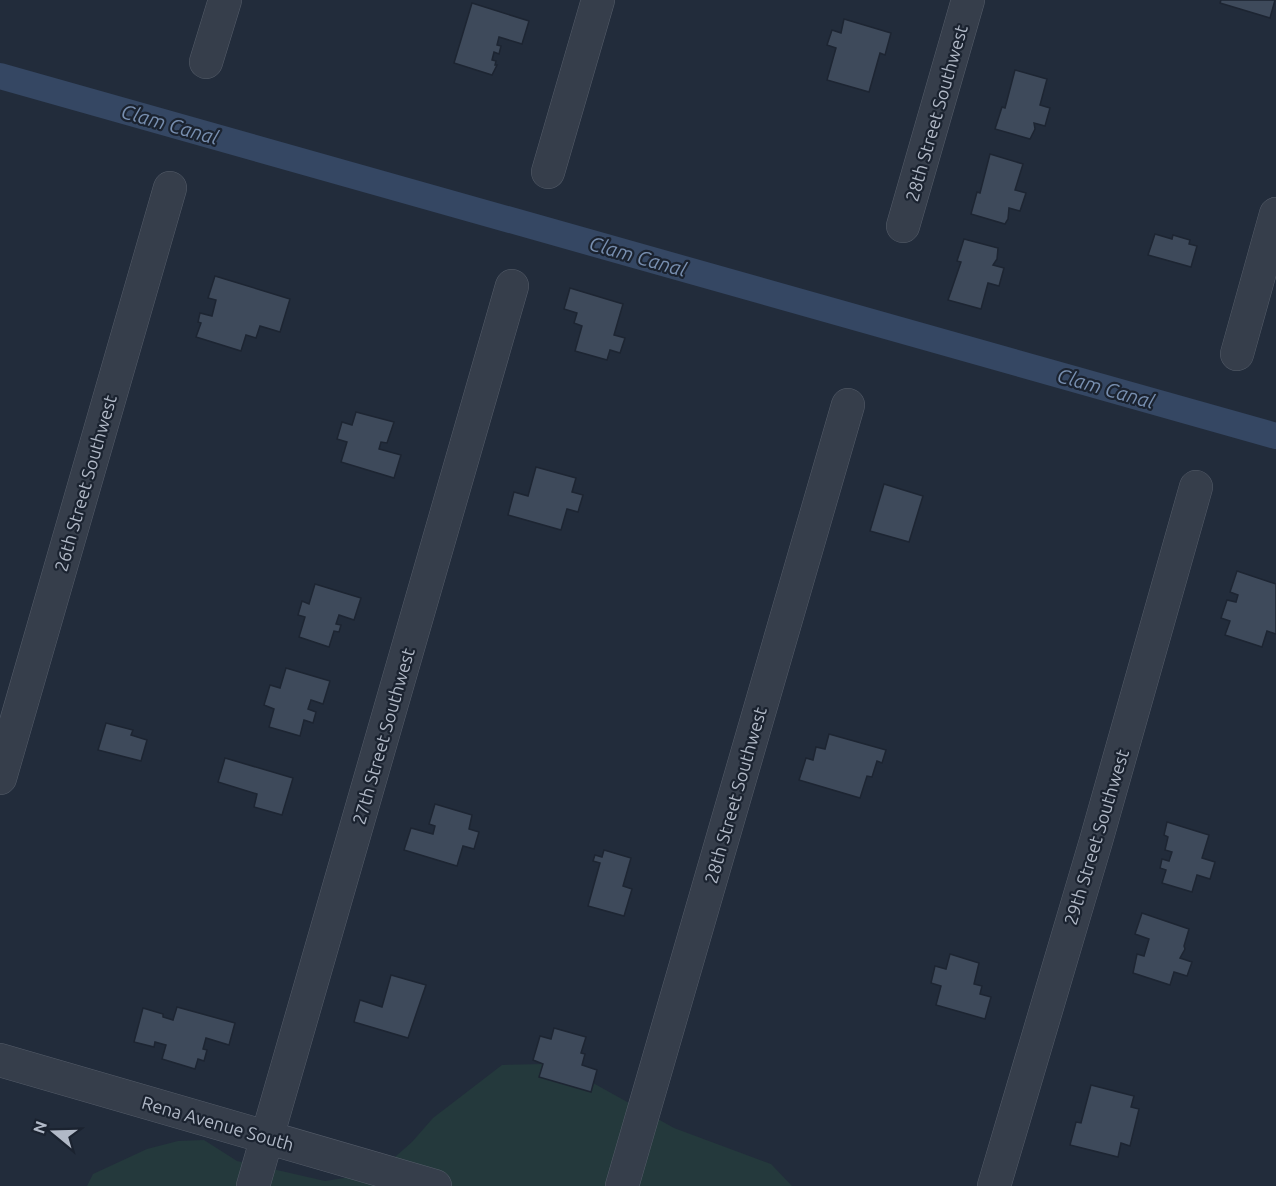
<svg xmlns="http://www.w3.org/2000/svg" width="1276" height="1186" font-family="Ubuntu,sans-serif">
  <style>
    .green { fill: #24393c }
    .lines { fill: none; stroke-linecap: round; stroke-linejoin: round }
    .canal { stroke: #354763; stroke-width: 26 }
    .building { fill: #3e4a5b; stroke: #1d2532; stroke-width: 1.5 }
    .minor-casing { stroke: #545c69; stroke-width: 34 }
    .minor { stroke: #363e4b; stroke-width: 33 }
    .labels { text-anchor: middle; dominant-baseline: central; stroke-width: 4.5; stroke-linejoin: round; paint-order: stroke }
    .street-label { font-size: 18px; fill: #b1b9c7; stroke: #1b2330 }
    .water-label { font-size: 20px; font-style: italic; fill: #788fb0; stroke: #1b2330 }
  </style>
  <rect width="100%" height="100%" fill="#222c3b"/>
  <polygon class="green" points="545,1064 584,1078 674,1128 771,1164 792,1186 87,1186 93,1174 147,1149 178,1141 204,1140 237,1161 325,1181 351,1177 387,1164 412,1142 433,1118 502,1065"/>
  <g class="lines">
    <polyline class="canal" points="0,76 1276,436"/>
  </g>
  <g class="building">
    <polygon points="1221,0 1275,0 1270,18 1220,3"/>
    <polygon points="472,3 529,21 522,44 499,37 497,45 501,46 499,54 494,52 492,60 496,61 495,65 497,65 492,75 454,63"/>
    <polygon points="844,19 891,33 885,55 880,53 869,92 827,80 836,48 827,45 832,30 841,33"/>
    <polygon points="1015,70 1047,79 1040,105 1050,108 1045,126 1034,123 1035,129 1030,139 995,129 1002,107 1005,108"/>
    <polygon points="990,154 1023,164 1015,190 1026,193 1020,211 1009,208 1008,219 1005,224 971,214 977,192 980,193"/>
    <polygon points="1155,234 1172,239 1173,235 1190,240 1189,244 1197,246 1191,267 1148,255"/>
    <polygon points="964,239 998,248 997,259 993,265 1004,268 999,286 988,283 981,309 948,300 961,262 957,261"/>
    <polygon points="215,276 290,299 280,332 260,326 256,338 246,335 241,351 196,337 201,323 198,322 200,313 212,316 216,300 208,298"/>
    <polygon points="570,288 623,304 614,335 625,338 620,353 610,350 607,360 575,351 582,326 574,323 577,313 564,309"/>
    <polygon points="356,412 394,422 387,443 381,442 379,449 401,455 394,478 341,462 347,442 337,439 342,422 352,425"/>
    <polygon points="536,467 576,478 572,492 583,495 578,512 567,509 561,530 508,515 514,492 528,496"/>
    <polygon points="884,484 923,496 909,542 870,531"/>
    <polygon points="1237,571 1276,584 1276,634 1267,631 1262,647 1225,635 1230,621 1221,618 1227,600 1236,602 1238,595 1230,592"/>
    <polygon points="315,584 361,598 354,620 339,615 336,624 341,625 339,632 334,631 329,647 299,637 305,617 298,615 302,601 309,604"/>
    <polygon points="286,668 330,681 323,704 311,700 308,709 316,712 313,723 304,720 300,736 269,727 274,709 264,705 270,685 280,688"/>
    <polygon points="106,723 133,730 131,735 147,740 141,761 98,750"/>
    <polygon points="829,734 886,750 882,763 877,761 872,777 867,776 860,798 799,780 806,758 813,760 816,747 825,749"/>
    <polygon points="225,758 293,778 282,815 254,807 257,794 218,782"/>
    <polygon points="435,804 472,815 469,829 479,832 474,849 463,846 457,866 404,850 411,828 433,834 435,826 429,824"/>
    <polygon points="1167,822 1209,835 1202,858 1215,862 1210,879 1197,875 1192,892 1162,883 1166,870 1160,868 1162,859 1169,861 1172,852 1165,850 1168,837 1164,835"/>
    <polygon points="604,850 631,858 623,886 632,889 624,916 588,906 600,863 593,861 595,855 602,857"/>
    <polygon points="1142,913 1189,929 1184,946 1185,949 1180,958 1192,962 1187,976 1174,972 1170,985 1133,973 1137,954 1144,956 1149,939 1135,934"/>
    <polygon points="950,954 979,963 974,984 982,986 980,994 991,997 985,1019 936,1005 941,986 931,983 935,966 946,969"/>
    <polygon points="391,975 426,985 408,1038 354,1022 360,1000 382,1007"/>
    <polygon points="177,1007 235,1023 229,1045 206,1038 203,1049 207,1050 204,1061 198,1059 195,1069 162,1059 166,1045 155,1042 154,1047 134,1042 143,1008 163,1014 163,1017 173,1020"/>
    <polygon points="554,1028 586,1037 581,1053 585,1054 582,1065 597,1070 591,1092 539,1077 543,1064 533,1060 540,1036 551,1039"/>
    <polygon points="1091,1085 1134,1096 1131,1107 1139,1109 1130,1146 1121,1143 1118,1157 1070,1145 1076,1122 1081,1123"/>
  </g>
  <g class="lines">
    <g class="minor-casing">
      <g id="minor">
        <polyline points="206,62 225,0"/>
        <polyline points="548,172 598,0"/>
        <polyline points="903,226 968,0"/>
        <polyline points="1237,354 1276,214"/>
        <polyline points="0,778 170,188"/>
        <polyline points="0,1060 435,1186"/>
        <polyline points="253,1186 512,286"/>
        <polyline points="622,1186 848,405"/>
        <polyline points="994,1186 1096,841 1196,487"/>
      </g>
    </g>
    <use href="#minor" class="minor"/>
  </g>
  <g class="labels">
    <g class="street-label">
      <text transform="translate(936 113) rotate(-74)">28th Street Southwest</text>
      <text transform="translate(85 483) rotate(-74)">26th Street Southwest</text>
      <text transform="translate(383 736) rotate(-74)">27th Street Southwest</text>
      <text transform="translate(735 795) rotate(-74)">28th Street Southwest</text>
      <text transform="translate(1096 837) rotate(-73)">29th Street Southwest</text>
      <text transform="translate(218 1123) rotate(16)">Rena Avenue South</text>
    </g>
    <g class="water-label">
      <text transform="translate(170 124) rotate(16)">Clam Canal</text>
      <text transform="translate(638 256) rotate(16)">Clam Canal</text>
      <text transform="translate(1106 388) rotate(16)">Clam Canal</text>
    </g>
  </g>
  <g transform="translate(54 1132) rotate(289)" stroke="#1b2330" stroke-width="4.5" paint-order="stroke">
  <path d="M0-4.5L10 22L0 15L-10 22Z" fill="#b1b9c7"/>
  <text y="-9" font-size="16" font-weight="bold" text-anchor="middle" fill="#b1b9c7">N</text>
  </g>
</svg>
